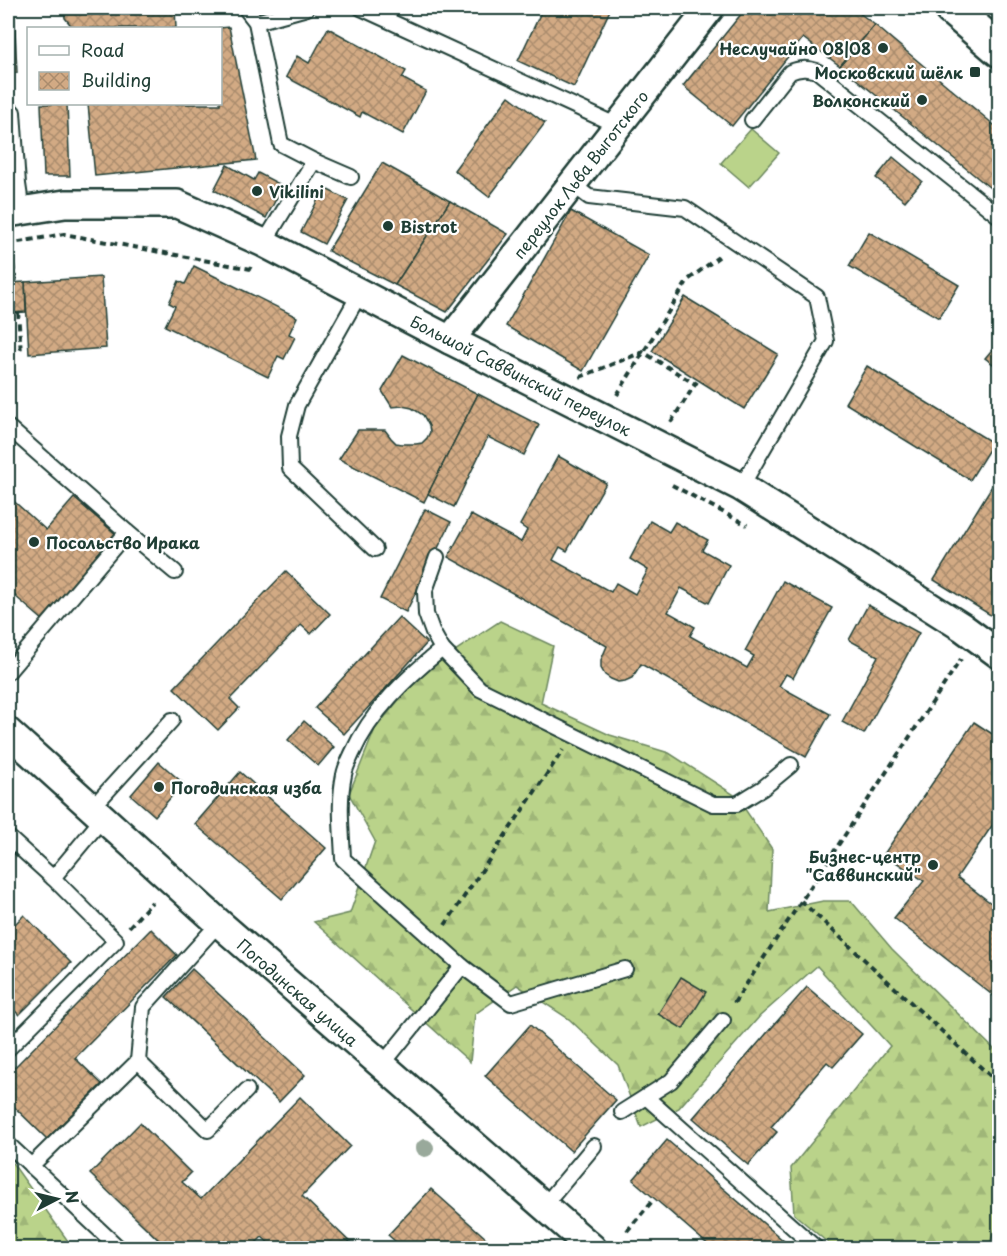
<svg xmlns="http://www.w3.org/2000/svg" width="1007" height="1256" font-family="'Playpen Sans',sans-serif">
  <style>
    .green { fill: #bad38a; stroke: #6c885f; stroke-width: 1.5 }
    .forest { fill: url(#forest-firs); stroke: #6c885f; stroke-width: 1.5 }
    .building { fill: url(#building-cross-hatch); stroke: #1f3d34; stroke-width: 1.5 }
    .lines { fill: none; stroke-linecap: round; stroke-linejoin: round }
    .service-casing { stroke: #1f3d34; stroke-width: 18 }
    .minor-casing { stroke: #1f3d34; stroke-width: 32 }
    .secondary-casing { stroke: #1f3d34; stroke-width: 38 }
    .path { stroke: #1f3d34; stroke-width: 4; stroke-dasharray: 6 4.5; stroke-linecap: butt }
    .service { stroke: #fff; stroke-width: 14 }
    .minor { stroke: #fff; stroke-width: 27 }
    .secondary { stroke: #fff; stroke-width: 33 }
    .tree { fill: #99a99b }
    .poi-dot { fill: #1f3d34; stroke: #fff; stroke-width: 2 }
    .labels { text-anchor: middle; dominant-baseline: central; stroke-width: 4.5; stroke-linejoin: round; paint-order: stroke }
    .poi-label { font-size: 16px; font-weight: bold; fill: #1f3d34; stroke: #fff; text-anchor: end }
    .street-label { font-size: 16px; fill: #1f3d34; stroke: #fff }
  </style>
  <defs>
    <pattern id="forest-firs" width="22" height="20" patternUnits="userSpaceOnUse" patternTransform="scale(1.5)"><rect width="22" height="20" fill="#bad38a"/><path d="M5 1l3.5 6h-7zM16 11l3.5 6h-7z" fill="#9fb678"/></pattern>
    <pattern id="building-cross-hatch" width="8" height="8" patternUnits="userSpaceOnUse" patternTransform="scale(1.5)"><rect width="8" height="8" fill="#d2aa84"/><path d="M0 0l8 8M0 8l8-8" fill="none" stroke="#aa8c6d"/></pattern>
  </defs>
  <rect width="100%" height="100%" fill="#fff"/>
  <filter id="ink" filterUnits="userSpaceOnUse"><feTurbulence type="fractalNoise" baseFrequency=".0167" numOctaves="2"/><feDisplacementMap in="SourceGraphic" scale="12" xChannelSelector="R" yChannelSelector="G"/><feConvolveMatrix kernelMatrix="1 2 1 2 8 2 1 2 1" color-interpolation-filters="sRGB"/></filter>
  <g filter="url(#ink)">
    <polygon class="green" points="751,129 779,153 749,187 721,163"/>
    <g class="forest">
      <polygon points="500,621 553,646 541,703 610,735 669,753 736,796 772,849 769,912 823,901 851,901 892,949 998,1053 999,1219 988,1248 834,1248 794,1214 791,1168 890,1046 817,966 760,1016 679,1108 641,1127 618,1065 569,1019 517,985 475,1014 470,1062 314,922 350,913 375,841 349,794 375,729 420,674"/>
      <polygon points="8,1151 13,1164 73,1248 8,1248"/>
    </g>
    <g class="building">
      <polygon points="8,8 14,8 17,73 8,73"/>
      <polygon points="64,8 175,8 176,28 73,28 65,18"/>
      <polygon points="543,8 611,8 574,87 518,61"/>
      <polygon points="746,8 853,8 875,25 840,66 803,38 732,126 683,86"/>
      <polygon points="875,25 1000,130 1000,196 840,66"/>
      <polygon points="229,27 256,160 95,176 88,104 220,104 220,28 218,28"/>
      <polygon points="328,28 406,71 402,78 426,91 403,134 362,112 360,117 286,77 297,56 309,63"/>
      <polygon points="509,96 545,123 489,197 454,170"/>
      <polygon points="41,104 67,104 70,176 44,176"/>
      <polygon points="893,157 922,181 905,201 876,178"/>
      <polygon points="382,163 450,201 395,285 328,251"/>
      <polygon points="227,165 254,180 258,173 283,186 266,218 214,190"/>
      <polygon points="324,188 348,200 324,244 301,232"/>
      <polygon points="450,201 508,234 447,312 395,285"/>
      <polygon points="571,211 649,255 583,371 506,326"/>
      <polygon points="869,232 959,285 939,318 849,266"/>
      <polygon points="194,266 297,317 289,334 295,337 284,359 278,356 268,377 165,326 175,306 169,303 179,281 185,284"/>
      <polygon points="101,277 106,348 29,354 25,282"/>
      <polygon points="25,282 26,312 9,313 8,283"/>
      <polygon points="685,297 778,354 744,409 652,351"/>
      <polygon points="1000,340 1000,369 985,358"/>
      <polygon points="403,355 478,394 424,502 339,459 358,430 385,430 391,438 396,443 402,444 416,444 422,443 427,438 430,432 429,426 423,415 412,408 402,406 392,407 382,391"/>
      <polygon points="867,366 993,443 970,480 845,403"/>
      <polygon points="478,394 539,425 524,455 488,437 454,507 428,494"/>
      <polygon points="558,456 606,483 567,551 560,547 553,560 611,592 616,583 635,594 648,570 630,559 650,521 669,532 675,522 708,540 702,550 729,565 709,603 681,588 668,612 695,627 690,636 747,668 754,656 745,651 783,581 832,608 793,678 786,674 779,686 830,714 806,757 641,664 632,678 625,681 618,682 611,679 605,675 601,668 601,660 607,646 448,557 471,515 521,542 527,530 520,525"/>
      <polygon points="1000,473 1000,621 934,580"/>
      <polygon points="8,496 46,530 74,498 117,535 44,621 8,590"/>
      <polygon points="425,509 451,522 406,612 380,599"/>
      <polygon points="286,571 330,614 311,634 301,625 230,699 239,708 218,730 174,688"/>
      <polygon points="868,605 919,633 864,734 842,722 878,656 849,640"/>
      <polygon points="399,617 427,643 344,734 315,708"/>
      <polygon points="304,721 334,747 318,766 288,740"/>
      <polygon points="974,722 1000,739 1000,814 957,877 1000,910 1000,1001 894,918 924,881 884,854"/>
      <polygon points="159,762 183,783 155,816 131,795"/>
      <polygon points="240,772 326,848 282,899 195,824"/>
      <polygon points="24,915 71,963 19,1015 8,1004 8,931"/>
      <polygon points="151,929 177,955 75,1058 102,1084 47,1139 8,1101 8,1074"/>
      <polygon points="192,969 305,1075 279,1102 166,997"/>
      <polygon points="681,977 706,992 683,1029 658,1014"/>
      <polygon points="807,987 862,1034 833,1067 827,1062 771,1127 777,1132 748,1165 693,1118"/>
      <polygon points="530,1025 616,1100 571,1151 485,1076"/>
      <polygon points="300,1097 350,1146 302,1196 355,1247 354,1248 274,1248 262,1237 251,1248 167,1248 90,1174 140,1123 191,1173 182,1182 201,1199"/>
      <polygon points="667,1140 792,1248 712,1248 633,1180"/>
      <polygon points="431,1189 497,1248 403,1248 388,1235"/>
    </g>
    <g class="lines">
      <g class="service-casing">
        <g id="service">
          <polyline points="245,8 256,22 281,144 314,161 351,177"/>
          <polyline points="361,8 618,126"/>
          <polyline points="256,22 307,8"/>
          <polyline points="13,112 18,184 22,211"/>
          <path d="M752,120l38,-48c10,-4 17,-4 27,-1l183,146"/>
          <polyline points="572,184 589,197 685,208 817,297 826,341 741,487"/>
          <polyline points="264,243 314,161"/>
          <polyline points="360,293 297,405 289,436 290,468 375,549"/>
          <polyline points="8,427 127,532 8,672"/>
          <polyline points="127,532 175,572"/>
          <polyline points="437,557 425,591 426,614 433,633 442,649 480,689 713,804 737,804 763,788 791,765"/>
          <path d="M442,649c-36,29 -71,62 -90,105 -3,7 -7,14 -8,21 -6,28 -2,56 -1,84l119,107 49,37 114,-34"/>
          <polyline points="92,808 172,720"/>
          <polyline points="8,837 53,878 116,941 8,1049"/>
          <polyline points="53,878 103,818"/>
          <polyline points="219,923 143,1007 138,1061 208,1130 247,1090"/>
          <polyline points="382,1065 462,966"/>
          <polyline points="646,1097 816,1248"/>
          <polyline points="622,1112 671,1081 723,1020"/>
          <polyline points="8,1144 119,1248"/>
          <polyline points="31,1166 138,1061"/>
          <polyline points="544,1206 594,1146"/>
        </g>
      </g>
      <g class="minor-casing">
        <g id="minor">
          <polyline points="8,213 65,204 177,204 264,243 450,340 741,487 962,627 1000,655"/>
          <polyline points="450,340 710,8"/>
          <polyline points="8,732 219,923 592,1248"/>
        </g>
      </g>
      <g class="secondary-casing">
        <polyline id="secondary" points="951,8 1000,50"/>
      </g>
      <g class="path">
        <polyline points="8,244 64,234 251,269 254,271"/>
        <polyline points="10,244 16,283"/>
        <polyline points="18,312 21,353"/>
        <polyline points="580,377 643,352 695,384"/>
        <polyline points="617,395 688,280 721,255"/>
        <polyline points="671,422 698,380"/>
        <polyline points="672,485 747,525"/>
        <polyline points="801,901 1000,1085"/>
        <polyline points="445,925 563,750"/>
        <polyline points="129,927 152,902"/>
        <polyline points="734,1003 961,659"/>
        <polyline points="627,1231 654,1199"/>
      </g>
      <use href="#service" class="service"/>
      <use href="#minor" class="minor"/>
      <use href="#secondary" class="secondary"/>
    </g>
    <circle class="tree" cx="425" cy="1148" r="9"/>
  </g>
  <g class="poi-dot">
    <circle cx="883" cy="48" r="6"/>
    <rect x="969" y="66" width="12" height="12" rx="3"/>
    <circle cx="922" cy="100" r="6"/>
    <circle cx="257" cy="191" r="6"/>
    <circle cx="388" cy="226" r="6"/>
    <circle cx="34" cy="542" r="6"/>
    <circle cx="159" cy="787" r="6"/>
    <circle cx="933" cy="865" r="6"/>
  </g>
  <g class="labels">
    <g class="poi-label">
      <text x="871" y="48">Неслучайно 08|08</text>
      <text x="963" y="72">Московский шёлк</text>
      <text x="910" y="100">Волконский</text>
      <text x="269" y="191" text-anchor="start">Vikilini</text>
      <text x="400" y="226" text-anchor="start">Bistrot</text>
      <text x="46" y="542" text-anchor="start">Посольство Ирака</text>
      <text x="171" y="787" text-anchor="start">Погодинская изба</text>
      <text x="921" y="856">Бизнес-центр<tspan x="921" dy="18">"Саввинский"</tspan></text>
    </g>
    <g class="street-label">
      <text transform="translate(580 174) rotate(-52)">переулок Льва Выготского</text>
      <text transform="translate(521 375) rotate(27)">Большой Саввинский переулок</text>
      <text transform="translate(298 992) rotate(41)">Погодинская улица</text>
    </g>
  </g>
  <rect width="1007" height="1256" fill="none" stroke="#fff" stroke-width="30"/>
  <rect x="15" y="15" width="977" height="1226" fill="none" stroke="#1f3d34" stroke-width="2" filter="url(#ink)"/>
  <rect x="27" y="27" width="195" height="78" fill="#ffffff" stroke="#a5b1ae" stroke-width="1.5"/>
  <rect x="39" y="46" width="30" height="9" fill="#ffffff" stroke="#a5b1ae" stroke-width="1.5"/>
  <text x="81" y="57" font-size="18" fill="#1f3d34">Road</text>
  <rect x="39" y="72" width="30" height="18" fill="url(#building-cross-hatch)" stroke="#a5b1ae" stroke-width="1.5"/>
  <text x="81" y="87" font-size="18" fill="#1f3d34">Building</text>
  <g transform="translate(57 1199) rotate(83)" stroke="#ffffff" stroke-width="4.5" paint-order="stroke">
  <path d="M0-4.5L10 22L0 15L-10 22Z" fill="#1f3d34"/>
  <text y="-9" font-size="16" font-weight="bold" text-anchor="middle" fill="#1f3d34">N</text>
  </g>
</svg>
